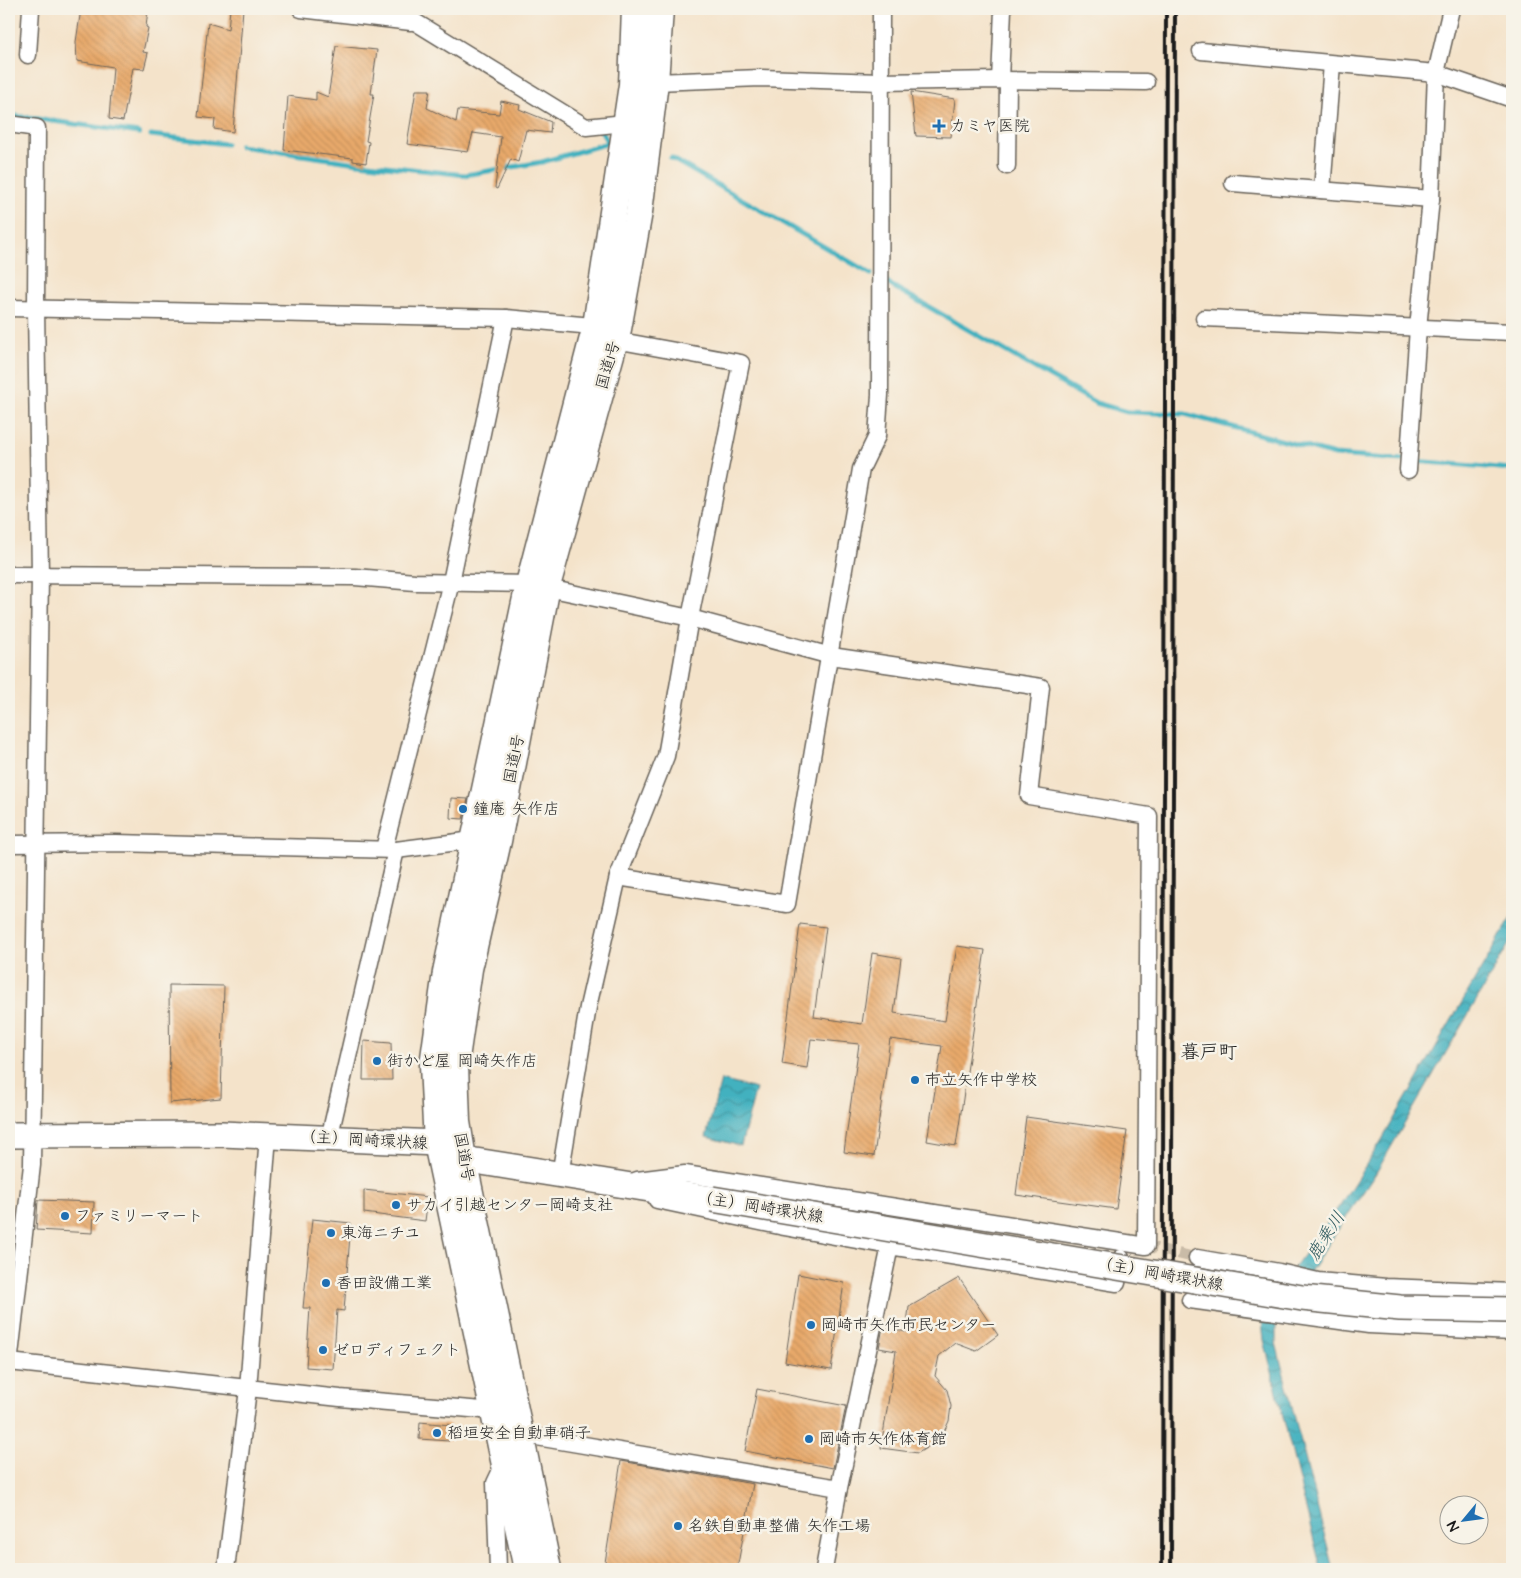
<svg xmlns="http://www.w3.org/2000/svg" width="1521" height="1578" font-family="'Architects Daughter','Klee One',sans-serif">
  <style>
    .water { fill: url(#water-waves); stroke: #30666e }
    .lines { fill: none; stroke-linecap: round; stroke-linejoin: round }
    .stream { stroke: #43b1bf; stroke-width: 5 }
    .building { fill: url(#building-back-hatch) }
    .pedestrian-tunnel { stroke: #c9bba7; stroke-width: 11; stroke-dasharray: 11 5.5; stroke-linecap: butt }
    .minor-casing { stroke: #686259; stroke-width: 19 }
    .primary-casing { stroke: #686259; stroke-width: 28 }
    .trunk-casing { stroke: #686259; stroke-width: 29 }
    .minor { stroke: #fff; stroke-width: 16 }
    .primary { stroke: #fff; stroke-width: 25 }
    .trunk { stroke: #fff; stroke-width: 26 }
    .rail { stroke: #1c1c1c; stroke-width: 4 }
    .primary-bridge-casing { stroke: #686259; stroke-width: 28; stroke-linecap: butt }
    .primary-bridge { stroke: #fff; stroke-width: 25 }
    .poi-dot { fill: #1f6fb2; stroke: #f7f3e8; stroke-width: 2 }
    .labels { text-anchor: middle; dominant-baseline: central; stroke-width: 5; stroke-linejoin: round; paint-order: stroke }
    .poi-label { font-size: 16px; fill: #1c1c1c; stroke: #f7f3e8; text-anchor: start }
    .street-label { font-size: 16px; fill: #1c1c1c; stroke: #f7f3e8 }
    .water-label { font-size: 18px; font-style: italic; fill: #2c585d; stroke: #f7f3e8 }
    .quarter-label { font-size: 19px; fill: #1c1c1c; stroke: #f7f3e8 }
  </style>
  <defs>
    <pattern id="water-waves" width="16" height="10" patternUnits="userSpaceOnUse" patternTransform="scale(1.25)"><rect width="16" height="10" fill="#43b1bf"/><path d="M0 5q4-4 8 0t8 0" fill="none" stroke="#378f9a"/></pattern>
    <pattern id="building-back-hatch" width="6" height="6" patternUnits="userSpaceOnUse" patternTransform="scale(1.25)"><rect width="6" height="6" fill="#e8a96a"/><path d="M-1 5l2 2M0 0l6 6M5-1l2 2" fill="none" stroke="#c6915b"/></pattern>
  </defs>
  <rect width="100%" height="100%" fill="#f7f3e8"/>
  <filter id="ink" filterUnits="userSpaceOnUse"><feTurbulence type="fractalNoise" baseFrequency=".02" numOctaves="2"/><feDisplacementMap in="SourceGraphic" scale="10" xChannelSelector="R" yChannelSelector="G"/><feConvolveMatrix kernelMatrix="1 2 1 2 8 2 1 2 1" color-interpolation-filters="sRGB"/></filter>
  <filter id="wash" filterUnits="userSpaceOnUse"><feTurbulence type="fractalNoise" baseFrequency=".0096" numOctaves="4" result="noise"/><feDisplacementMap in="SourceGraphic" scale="20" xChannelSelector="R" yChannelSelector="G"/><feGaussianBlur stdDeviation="1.12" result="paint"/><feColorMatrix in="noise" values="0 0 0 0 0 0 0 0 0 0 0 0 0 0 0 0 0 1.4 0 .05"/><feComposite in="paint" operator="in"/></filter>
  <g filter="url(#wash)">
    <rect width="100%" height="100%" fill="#f4e3ca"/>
    <g class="water">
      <polygon points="1512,916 1512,939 1376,1173 1276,1323 1276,1343 1333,1569 1321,1569 1264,1340 1261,1313 1340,1205 1380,1143"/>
      <polygon points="721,1080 756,1089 741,1146 706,1137"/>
    </g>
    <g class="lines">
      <g class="stream">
        <polyline points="9,115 139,133"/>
        <polyline points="151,135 226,144"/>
        <polyline points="240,146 350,162 465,175 542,162 608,143 601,130"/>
        <polyline points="671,158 871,274"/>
        <polyline points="887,283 1096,403 1127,412 1185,414 1335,455 1402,460"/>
        <polyline points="1414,461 1512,469"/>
      </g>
    </g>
    <g id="blocks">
      <g class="building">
        <polygon points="81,9 148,9 146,27 148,28 143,52 148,53 144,69 133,68 123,121 109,119 113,67 77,61 76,42"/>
        <polygon points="230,9 243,9 233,132 214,129 215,119 198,117 208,23 228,29"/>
        <polygon points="336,46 377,50 371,94 374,94 366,141 369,142 366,163 353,161 353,158 284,150 288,96 316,100 316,92 328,97"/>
        <polygon points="416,90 430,90 427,108 456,122 458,110 499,114 501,101 520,105 519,109 551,122 550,133 526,130 518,162 511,159 497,189 495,188 501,137 473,133 468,152 407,144"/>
        <polygon points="911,92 955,99 951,137 916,136"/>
        <polygon points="451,798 468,799 463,819 450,818"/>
        <polygon points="800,924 826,927 814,1017 862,1024 872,953 901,958 894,1013 945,1021 957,946 985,950 956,1146 927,1141 942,1046 890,1039 874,1156 844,1152 859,1044 811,1039 807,1068 782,1064"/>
        <polygon points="169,985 224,986 221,1098 170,1103"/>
        <polygon points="364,1041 391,1043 392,1080 363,1080"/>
        <polygon points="1026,1117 1127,1131 1116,1209 1016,1195"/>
        <polygon points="364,1190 428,1197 425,1221 364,1213"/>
        <polygon points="38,1200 94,1202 93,1233 36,1230"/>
        <polygon points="312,1219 351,1223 344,1311 337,1310 333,1369 306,1367 310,1308 303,1308"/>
        <polygon points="798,1274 844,1283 831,1370 785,1362"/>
        <polygon points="959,1278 998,1335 976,1351 955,1343 939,1356 935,1376 947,1390 951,1406 949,1421 943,1434 931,1445 918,1453 881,1448 896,1351 879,1348 883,1327 906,1332 909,1307"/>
        <polygon points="757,1389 846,1406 833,1468 745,1451"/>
        <polygon points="420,1422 450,1425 449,1441 419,1439"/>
        <polygon points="621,1461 753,1484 737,1569 604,1569"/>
      </g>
    </g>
  </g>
  <g filter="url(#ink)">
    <use href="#blocks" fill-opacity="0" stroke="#686259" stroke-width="1"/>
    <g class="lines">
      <polyline class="pedestrian-tunnel" points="1146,1246 1197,1258"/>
      <g class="minor-casing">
        <g id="minor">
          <polyline points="301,9 411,22"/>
          <polyline points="394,9 586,127 625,123"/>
          <polyline points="1201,51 1436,73 1512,99"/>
          <polyline points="28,55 31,9"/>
          <polyline points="1000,80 1003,9"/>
          <polyline points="655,82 761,78 880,82 1000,80 1146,82"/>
          <polyline points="9,124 37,128 36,308 40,575 32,1165 9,1364"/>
          <polyline points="1007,166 1008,81"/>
          <polyline points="1233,183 1431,199"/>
          <polyline points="1322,190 1332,64"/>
          <polyline points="9,308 506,318 603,327"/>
          <polyline points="1204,318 1512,332"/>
          <polyline points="1408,470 1418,328 1431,199 1436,73 1451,9"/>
          <polyline points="9,575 355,577 415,582 529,584 690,618 831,656 1041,687 1029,796 1149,816 1146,1246 685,1174 637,1180"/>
          <polyline points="9,844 116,843 396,850 481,839"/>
          <polyline points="384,849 451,582 506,318"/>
          <polyline points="618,877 787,904 861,469 877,436 880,395 881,9"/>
          <polyline points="329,1139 396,850"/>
          <polyline points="560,1175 588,1007 618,877 666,756 690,618 741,363 615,340"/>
          <polyline points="657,1200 784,1227 890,1246 839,1488 824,1569"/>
          <polyline points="890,1246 1117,1283 1121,1258"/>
          <polyline points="1197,1258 1279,1272 1318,1281 1386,1287 1512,1292"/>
          <polyline points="1190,1300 1369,1325 1512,1332"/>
          <polyline points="9,1362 340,1398 494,1411"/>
          <polyline points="519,1434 839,1488"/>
          <polyline points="226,1569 248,1389 268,1136"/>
          <polyline points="498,1569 495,1483 504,1464"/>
        </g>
      </g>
      <g class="primary-casing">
        <polyline id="primary" points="9,1135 222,1134 437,1143 463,1159 712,1199"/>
      </g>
      <g class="trunk-casing">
        <g id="trunk">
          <polyline points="527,1569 437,1143 433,1065 446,972 529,584 596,326 632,85 635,9"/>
          <polyline points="548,1569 463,1159 457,1122 455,1065 469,969 498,841 547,586 618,329 639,212 655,82 660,9"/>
        </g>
      </g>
      <use href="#minor" class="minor"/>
      <use href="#primary" class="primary"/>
      <use href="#trunk" class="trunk"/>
      <g class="rail">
        <polyline points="1162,1569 1166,9"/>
        <polyline points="1171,1569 1175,9"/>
      </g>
      <g class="primary-bridge-casing">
        <polyline id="primary-bridge" points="712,1199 1302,1298 1400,1308 1512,1310"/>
      </g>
      <use href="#primary-bridge" class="primary-bridge"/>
    </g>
  </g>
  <g class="poi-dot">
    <path d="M936.5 118.5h5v5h5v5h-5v5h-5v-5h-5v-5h5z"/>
    <circle cx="463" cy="809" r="5"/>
    <circle cx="377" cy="1061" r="5"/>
    <circle cx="915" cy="1080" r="5"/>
    <circle cx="396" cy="1205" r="5"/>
    <circle cx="65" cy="1216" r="5"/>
    <circle cx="331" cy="1233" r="5"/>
    <circle cx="326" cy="1283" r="5"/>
    <circle cx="811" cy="1325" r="5"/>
    <circle cx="323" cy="1350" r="5"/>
    <circle cx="437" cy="1433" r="5"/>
    <circle cx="809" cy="1439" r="5"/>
    <circle cx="678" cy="1526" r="5"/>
  </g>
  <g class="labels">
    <g class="poi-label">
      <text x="950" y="126">カミヤ医院</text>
      <text x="473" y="809">鐘庵 矢作店</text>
      <text x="387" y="1061">街かど屋 岡崎矢作店</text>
      <text x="925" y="1080">市立矢作中学校</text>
      <text x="406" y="1205">サカイ引越センター岡崎支社</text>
      <text x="75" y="1216">ファミリーマート</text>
      <text x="341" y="1233">東海ニチユ</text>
      <text x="336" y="1283">香田設備工業</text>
      <text x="821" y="1325">岡崎市矢作市民センター</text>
      <text x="333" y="1350">ゼロディフェクト</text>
      <text x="447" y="1433">稻垣安全自動車硝子</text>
      <text x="819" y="1439">岡崎市矢作体育館</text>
      <text x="688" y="1526">名鉄自動車整備 矢作工場</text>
    </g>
    <g class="street-label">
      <text transform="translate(608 365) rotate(-74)">国道1号</text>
      <text transform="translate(514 759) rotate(-79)">国道1号</text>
      <text transform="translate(364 1140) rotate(3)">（主）岡崎環状線</text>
      <text transform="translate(464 1157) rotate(80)">国道1号</text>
      <text transform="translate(760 1207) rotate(9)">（主）岡崎環状線</text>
      <text transform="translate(1160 1274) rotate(10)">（主）岡崎環状線</text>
    </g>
    <g class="water-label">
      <text transform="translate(1326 1236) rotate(-57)">鹿乗川</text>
    </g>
    <g class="quarter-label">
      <text x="1209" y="1052">暮戸町</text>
    </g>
  </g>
  <rect width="1521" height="1578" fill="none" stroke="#f7f3e8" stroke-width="30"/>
  <g transform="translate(1464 1520) rotate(241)"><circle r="24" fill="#f7f3e8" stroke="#9f9d96"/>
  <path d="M0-4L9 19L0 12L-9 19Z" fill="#1f6fb2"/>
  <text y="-8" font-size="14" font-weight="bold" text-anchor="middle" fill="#1c1c1c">N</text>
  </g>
</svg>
